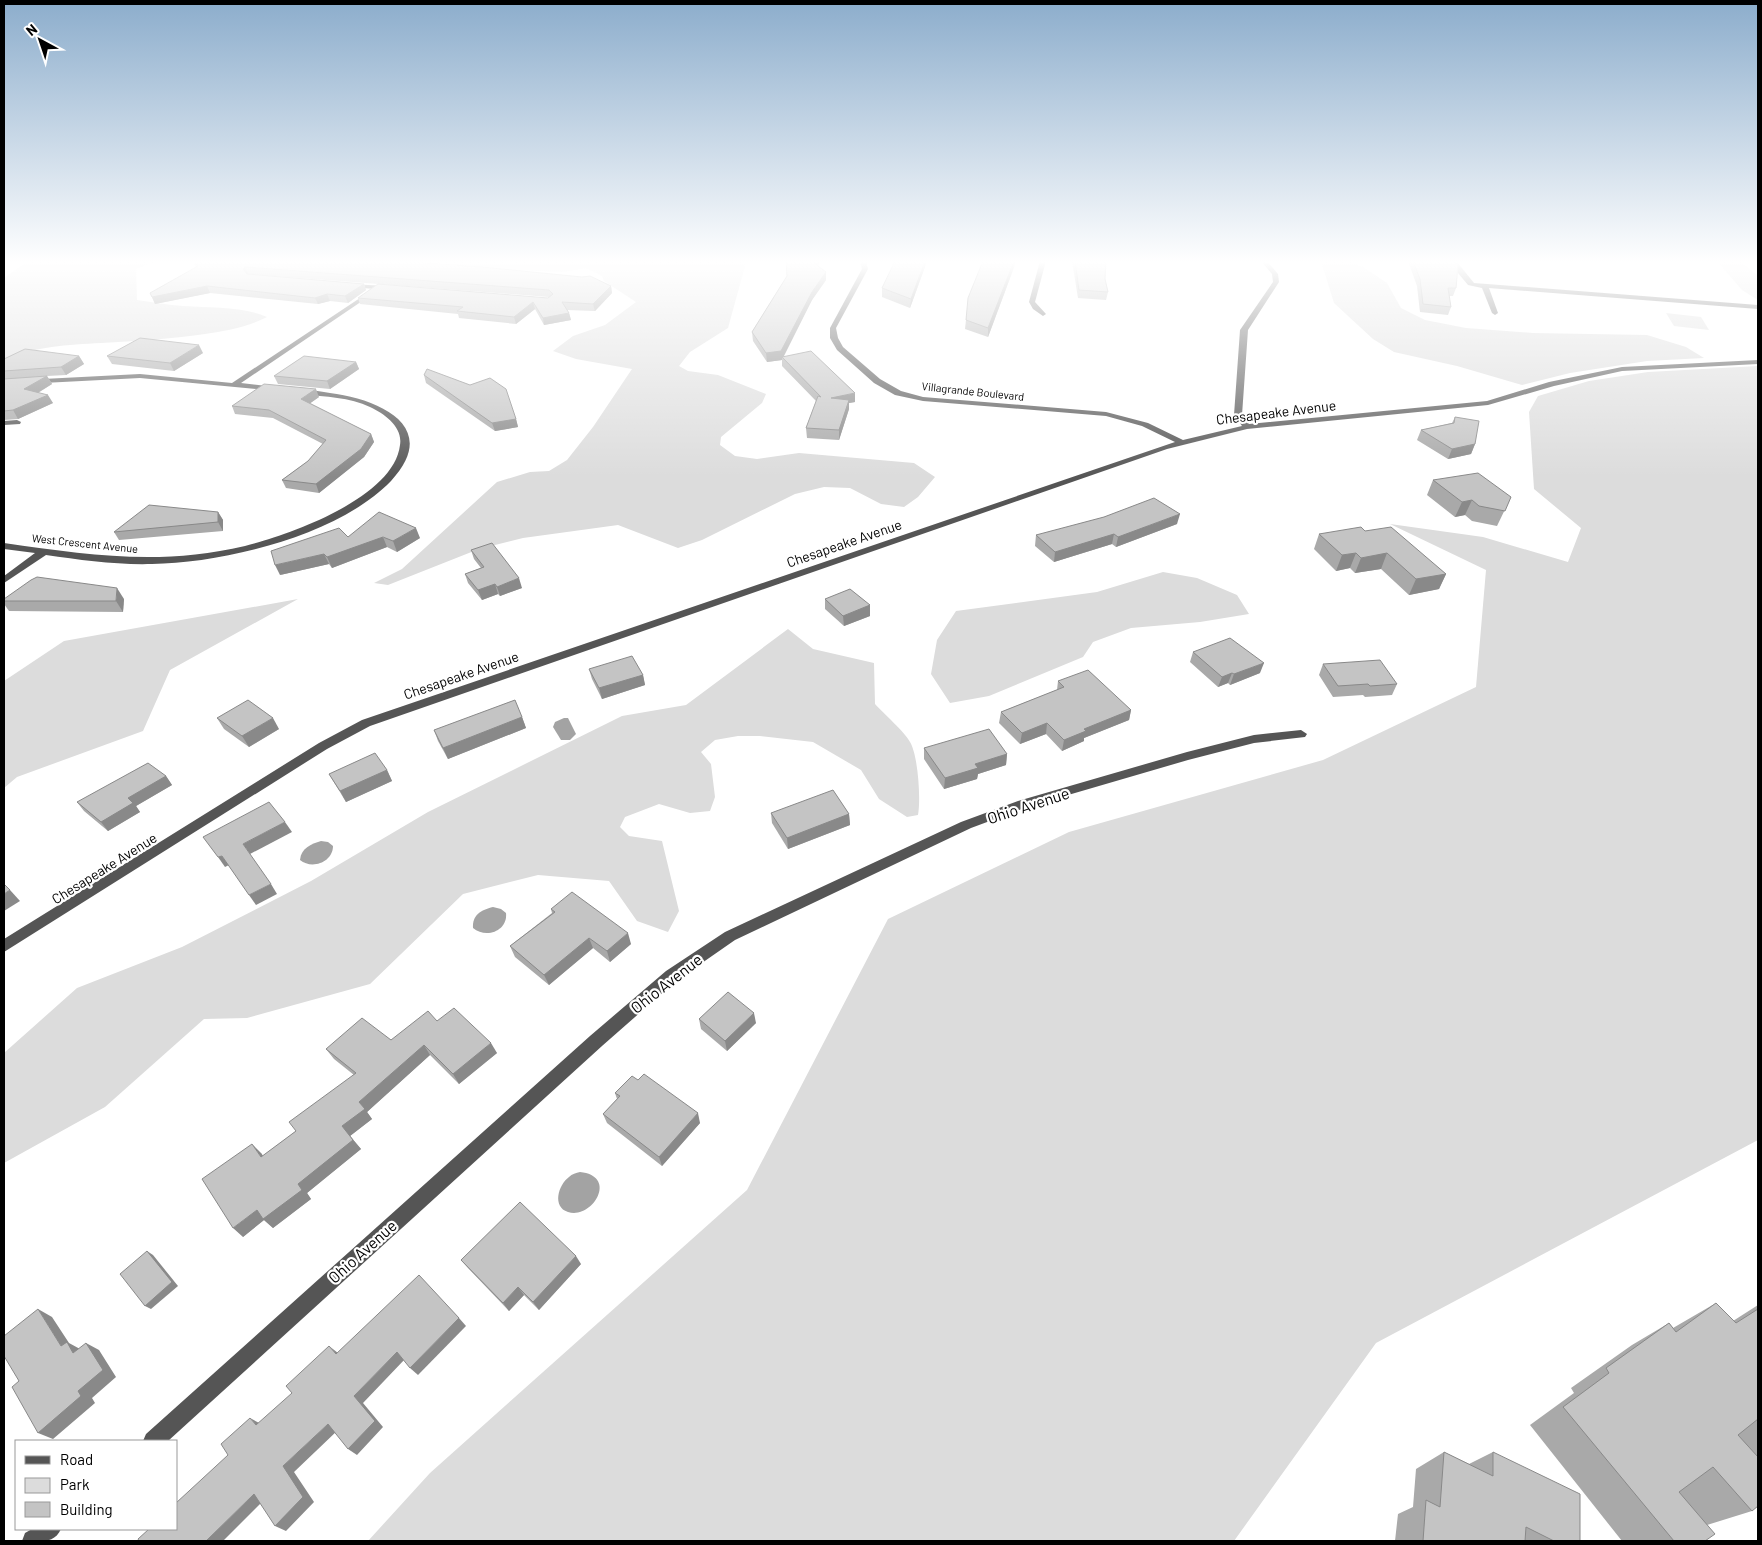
<svg xmlns="http://www.w3.org/2000/svg" width="1762" height="1545" font-family="Barlow,sans-serif">
	<style>
		.green { fill: #dcdcdc }
		.water { fill: #a3a3a3 }
		.lines { fill: none; stroke-linecap: round; stroke-linejoin: round }
		.minor { fill: #555; fill-rule: evenodd }
		.wall { fill: #a9a9a9 }
		.shaded-wall { fill: #898989 }
		.building { fill: #c4c4c4; stroke: #898989 }
		.labels { text-anchor: middle; dominant-baseline: central; stroke-width: 4.5; stroke-linejoin: round; paint-order: stroke }
		.far-street-label { font-size: 11px; fill: #000; stroke: #fff }
		.street-label { font-size: 14px; fill: #000; stroke: #fff }
		.near-street-label { font-size: 16px; fill: #000; stroke: #fff }
	</style>
	<rect width="100%" height="100%" fill="#fff"/>
	<!-- green -->
	<g class="green">
		<path d="M25 261H156L136 269 137 300C153 302 168 305 183 306 212 308 241 306 267 317 248 327 226 331 205 334 170 339 136 341 101 343 67 345 36 346 4 360V278L25 263Z"/>
		<path d="M374 261H744L745 266 728 328 690 352 679 366 688 371 718 375 766 394 762 403 721 437 720 445 735 456 757 459 799 453 914 463 935 477 918 497 904 507 881 504 850 488 824 487 795 494 702 540 678 548 618 525 523 538 479 549 388 585 374 583 402 569 497 482 530 472 549 471 567 460 593 427 632 369 576 359 553 351 573 336 605 325 636 302 604 281 602 276 586 268 563 272 447 267Z"/>
		<path d="M1321 261H1349L1363 267 1387 283 1401 308 1425 320 1466 328 1533 333 1647 335 1686 347 1704 358 1647 361 1570 373 1522 385 1457 366 1394 352 1373 339 1334 303Z"/>
		<path d="M1717 261H1740L1758 276V300L1742 290Z"/>
		<path d="M1666 313 1701 317 1709 330 1674 326Z"/>
		<path d="M1758 366V1140L1376 1343 1234 1541H368L430 1473 747 1190 888 919 1069 832 1323 760 1476 687 1486 570 1390 524 1483 537 1568 562 1581 528 1534 489 1529 412 1538 396 1589 381 1648 372Z"/>
		<path d="M1163 572 1197 578 1237 595 1249 614 1200 622 1131 628 1093 642 1083 657 989 696 950 703 931 674 937 640 956 611 1097 592Z"/>
		<path d="M298 599 170 670 143 731 17 777 4 788V681L64 641Z"/>
		<path d="M788 629 813 649 874 663 875 704C884 714 904 731 910 742 918 755 921 799 918 815L907 817 879 799 861 770 813 742 760 736H738L715 740 701 752 711 764 715 797 710 811 690 813 659 804 625 817 620 827 629 836 662 841 679 911 668 932 637 921 609 881 538 875 463 894 370 984 247 1018 204 1019 105 1107 4 1163V1053L77 988 182 947 311 881 428 812 622 716 686 705Z"/>
	</g>
	<!-- water -->
	<g class="water">
		<path d="M564 718H568L576 734 570 740H561L553 727 555 722Z"/>
		<path d="M321 841 328 842 333 846C333 862 312 870 300 860 301 848 311 844 321 841Z"/>
		<path d="M493 907 501 909 506 913C508 931 486 939 473 928 472 915 481 910 493 907Z"/>
		<path d="M580 1172C619 1176 592 1220 568 1212 552 1207 558 1185 569 1177 572 1174 576 1173 580 1172Z"/>
	</g>
	<g class="lines">
		<!-- minor -->
		<g class="minor">
			<path d="M860 261H866L868 269 836 328 838 338 843 347 880 379 901 391 923 397 1106 412 1148 423 1183 440 1242 426 1234 415 1240 330 1273 282 1272 274 1261 261H1267L1278 274 1279 282 1248 330 1242 415 1249 424 1487 401 1549 382 1622 367 1758 360V364L1622 371 1554 386 1488 405 1247 429 1167 449 370 726 327 749 4 952V939L319 743 362 720 1175 442 1142 426 1106 416 923 401 895 395 874 383 837 350 830 338V328L862 269Z"/>
			<path d="M1040 261H1046L1035 302 1046 314 1043 316 1033 309 1029 302Z"/>
			<path d="M1448 261 1457 262 1474 283 1758 305V309L1489 288 1498 313 1495 315 1492 313 1482 288 1468 285Z"/>
			<path d="M347 284 389 286 392 288 389 290 349 287 347 286Z"/>
			<path d="M372 290 375 292 374 293 241 383 275 387H278V391L140 378 4 385V381L140 374 232 383Z"/>
			<path d="M300 390C310 389 321 392 330 393 378 399 442 426 391 481 339 535 225 563 152 564 116 565 81 560 46 555L4 583V576L35 553 4 549V543C88 555 160 566 245 546 289 535 394 498 400 445 403 427 385 414 370 407 350 397 325 397 303 394H300Z"/>
			<path d="M17 420 21 422 20 424 4 425V421Z"/>
			<path d="M1301 730 1307 734 1305 737 1254 743 1188 760 1027 807 971 828 735 940 676 981 602 1046 168 1441H143L146 1434 590 1036 666 971 725 932 961 822 1018 801 1187 752 1254 735Z"/>
			<path d="M32 1529H61C54 1545 38 1541 22 1541L25 1533Z"/>
		</g>
	</g>
	<!-- wall -->
	<g class="wall">
		<path d="M193 261H398L611 286 612 293 595 311 567 310 569 313 571 320 544 325 535 309 516 324 459 318 458 314 360 304 358 298H548L549 297 248 274 364 284 366 290 348 303 330 301 318 304 210 293 155 304 152 297 196 267Z"/>
		<path d="M786 261H819V264L818 266 826 272V280L812 300 783 356 855 402 849 403V409L839 440 807 438 806 428 816 401 782 366V359V360L767 362 753 341 752 332 787 276Z"/>
		<path d="M983 261H1016L1013 270 988 337 965 329 966 320Z"/>
		<path d="M1072 261H1106L1105 279 1108 292 1106 300 1078 298Z"/>
		<path d="M1408 261H1455L1456 288 1453 296H1449L1451 307 1448 315 1420 312 1417 286Z"/>
		<path d="M926 264 910 308 882 297V288Z"/>
		<path d="M203 353 174 371 112 364 107 356Z"/>
		<path d="M79 356 84 364 66 375 47 376 52 384 38 393 53 403 18 419 4 420V359Z"/>
		<path d="M356 362 359 369 330 389 278 384 274 376Z"/>
		<path d="M424 375 516 419 518 427 495 431 426 383Z"/>
		<path d="M319 397 310 403 371 434 374 442 364 457 319 493 286 488 282 480 308 461 323 444 273 418 235 414 232 406Z"/>
		<path d="M1455 417 1475 444 1471 454 1448 459 1417 440 1421 430 1452 423Z"/>
		<path d="M1433 480 1511 497 1497 526 1472 521 1465 515 1455 517 1427 495Z"/>
		<path d="M218 512 223 520V531L119 540 114 532Z"/>
		<path d="M1177 524 1116 547 1112 544 1054 562 1035 546 1036 535Z"/>
		<path d="M1365 531 1446 574 1439 589 1409 595 1381 569 1355 573 1350 568 1336 571 1314 549 1319 534Z"/>
		<path d="M348 537 420 538 397 552 387 547 332 568 329 564 280 575Z"/>
		<path d="M471 550 522 588 500 596 498 594 482 600 468 583 465 574 481 568 474 559Z"/>
		<path d="M124 599 123 612 9 611 4 604V601Z"/>
		<path d="M825 599 870 605V616L844 626 825 609Z"/>
		<path d="M1193 652 1260 673 1230 685 1228 683 1218 687 1190 662Z"/>
		<path d="M1323 664 1397 684 1392 695 1365 697 1363 695 1333 697 1319 675Z"/>
		<path d="M589 669 643 675 645 685 602 699 592 679Z"/>
		<path d="M1058 681 1131 710 1129 720 1084 738V741L1062 751 1046 734 1020 744 999 723 1001 712 1057 690Z"/>
		<path d="M522 717 526 728 448 759 438 741 434 730Z"/>
		<path d="M217 718 279 729 249 747 224 729Z"/>
		<path d="M924 748 1007 754 1006 765 978 774 977 779 944 789 924 759Z"/>
		<path d="M387 770 392 781 346 802 329 774Z"/>
		<path d="M166 776 172 785 136 806 140 812 108 831 84 811 77 802Z"/>
		<path d="M771 813 849 814 850 825 788 849 772 823Z"/>
		<path d="M551 909 631 944 610 962 593 948 549 985 515 957 510 946 552 913Z"/>
		<path d="M699 1019 756 1023 727 1051 701 1029Z"/>
		<path d="M437 1021 497 1053 459 1084 430 1055 367 1112 372 1119 350 1136 361 1149 307 1193 311 1199 273 1228 264 1220 243 1237 261 1153 263 1156 296 1131 354 1075 334 1059 326 1049 391 1040Z"/>
		<path d="M615 1093 700 1123 662 1166 607 1123 603 1114 617 1099Z"/>
		<path d="M461 1260 581 1264 539 1310 524 1295 509 1311 468 1268Z"/>
		<path d="M1716 1303 1733 1321 1758 1305V1506L1752 1511 1707 1525 1705 1541H1622L1530 1425 1574 1393 1571 1388 1632 1345 1669 1323 1673 1328Z"/>
		<path d="M1444 1452 1469 1464 1493 1452 1554 1541H1395L1398 1514 1413 1507 1416 1469Z"/>
	</g>
	<!-- shaded-wall -->
	<g class="shaded-wall">
		<path d="M816 261H819V264L815 271 814 263Z"/>
		<path d="M925 261H926V264L910 308 911 299Z"/>
		<path d="M1014 261H1016L1013 270 988 337V328Z"/>
		<path d="M245 267 248 274 246 276 243 269Z"/>
		<path d="M826 272V280L812 300 783 358 782 357V360L767 362 766 353 812 292Z"/>
		<path d="M364 284 366 290 348 303 345 296Z"/>
		<path d="M207 286 210 293 155 304 152 297Z"/>
		<path d="M611 286 612 293 595 311 593 304Z"/>
		<path d="M327 294 330 301 318 304 315 298Z"/>
		<path d="M533 302 535 309 516 324 514 317Z"/>
		<path d="M569 313 571 320 544 325 543 318Z"/>
		<path d="M199 345 203 353 174 371 170 363Z"/>
		<path d="M79 356 84 364 66 375 61 367Z"/>
		<path d="M356 362 359 369 330 389 327 381Z"/>
		<path d="M47 376 52 384 29 398 24 389Z"/>
		<path d="M316 389 319 397 305 407 301 399Z"/>
		<path d="M855 393V402L849 403V409L839 440V430L831 398Z"/>
		<path d="M48 395 53 403 18 419 13 410Z"/>
		<path d="M516 419 518 427 495 431 492 423Z"/>
		<path d="M371 434 374 442 364 457 319 493 316 484Z"/>
		<path d="M1475 444 1471 454 1448 459 1452 449Z"/>
		<path d="M1472 500 1465 515 1455 517 1462 502Z"/>
		<path d="M218 512 223 520V531L218 522Z"/>
		<path d="M1180 514 1177 524 1116 547 1118 537Z"/>
		<path d="M416 528 420 538 397 552 393 541Z"/>
		<path d="M1114 534 1112 544 1054 562 1055 552Z"/>
		<path d="M383 537 387 547 332 568 327 557Z"/>
		<path d="M1356 553 1350 568 1336 571 1342 555Z"/>
		<path d="M1387 553 1381 569 1355 573 1361 558Z"/>
		<path d="M324 554 329 564 280 575 275 565Z"/>
		<path d="M1446 574 1439 589 1409 595 1416 579Z"/>
		<path d="M519 578 522 588 500 596 497 587Z"/>
		<path d="M495 584 498 594 482 600 478 590Z"/>
		<path d="M117 588 124 599 123 612 116 601Z"/>
		<path d="M870 605V616L844 626 843 616Z"/>
		<path d="M1264 663 1260 673 1230 685 1234 674Z"/>
		<path d="M1232 673 1228 683 1218 687 1222 677Z"/>
		<path d="M643 675 645 685 602 699 599 688Z"/>
		<path d="M1131 710 1129 720 1084 738V741L1062 751 1064 740 1084 729Z"/>
		<path d="M522 717 526 728 448 759 443 748Z"/>
		<path d="M273 718 279 729 249 747 242 736Z"/>
		<path d="M1047 723 1046 734 1020 744 1022 733Z"/>
		<path d="M1007 754 1006 765 978 774 977 779 944 789 945 778 975 764Z"/>
		<path d="M387 770 392 781 346 802 340 791Z"/>
		<path d="M166 776 172 785 136 806 140 812 108 831 101 822 128 798Z"/>
		<path d="M849 814 850 825 788 849 787 838Z"/>
		<path d="M285 822 292 832 250 854 243 844Z"/>
		<path d="M222 856 229 865 225 867 218 857Z"/>
		<path d="M271 884 277 894 256 905 249 895Z"/>
		<path d="M10 890 20 901 4 911V894Z"/>
		<path d="M628 933 631 944 610 962 607 951Z"/>
		<path d="M589 938 593 948 549 985 544 975Z"/>
		<path d="M754 1013 756 1023 727 1051 725 1041Z"/>
		<path d="M491 1043 497 1053 459 1084 453 1074Z"/>
		<path d="M424 1045 430 1055 367 1112 372 1119 350 1136 361 1149 307 1193 311 1199 273 1228 264 1220 243 1237 233 1228 257 1210 298 1184 359 1102Z"/>
		<path d="M698 1113 700 1123 662 1166 659 1157Z"/>
		<path d="M252 1144 261 1153 270 1166 261 1157Z"/>
		<path d="M147 1251 153 1255 178 1286 151 1309 145 1306Z"/>
		<path d="M576 1256 581 1264 539 1310 533 1302Z"/>
		<path d="M518 1287 524 1295 509 1311 503 1303Z"/>
		<path d="M38 1309 52 1317 69 1343 80 1349 73 1353 61 1346Z"/>
		<path d="M459 1318 466 1326 418 1375 410 1368Z"/>
		<path d="M86 1343 99 1350 116 1377 92 1398 95 1403 53 1439 38 1433Z"/>
		<path d="M329 1346 338 1353 336 1354Z"/>
		<path d="M397 1352 405 1359 363 1403 383 1427 357 1455 348 1449 354 1396Z"/>
		<path d="M250 1418 261 1424 256 1425Z"/>
		<path d="M328 1424 338 1430 294 1472 314 1502 286 1531 275 1526 283 1466Z"/>
		<path d="M254 1494 265 1499 223 1541H206Z"/>
	</g>
	<!-- building -->
	<g class="building">
		<path d="M193 261H398L482 267 582 277 590 276 611 286 593 304 562 302 569 313 543 318 533 302 514 317 457 311 463 307 358 298 378 284 548 298 553 294 549 290 245 267 243 269 247 274 364 284 345 296 327 294 315 298 207 286 152 297 150 293 198 266Z"/>
		<path d="M786 261H816L814 263 826 272 812 292 781 351 766 353 752 332 787 276Z"/>
		<path d="M895 261H925L911 299 882 288Z"/>
		<path d="M983 261H1014L988 328 966 320 968 298Z"/>
		<path d="M1075 261H1106L1105 279 1108 292 1079 290Z"/>
		<path d="M1413 261H1455L1458 265 1456 288H1448L1451 307 1423 304 1420 279Z"/>
		<path d="M140 338 199 345 170 363 107 356Z"/>
		<path d="M25 349 79 356 61 367 4 371V359Z"/>
		<path d="M811 351 855 393 831 398 849 400 839 430 806 428 818 396 821 397 782 357Z"/>
		<path d="M304 356 356 362 327 381 274 376Z"/>
		<path d="M427 369 470 385 490 378 506 389 516 419 492 423 424 375Z"/>
		<path d="M47 376 24 389 48 395 13 410 4 411V379Z"/>
		<path d="M264 384 316 389 301 399 371 434 361 449 316 484 282 480 308 461 326 440 269 410 232 406Z"/>
		<path d="M1455 417 1479 421 1475 444 1452 449 1421 430 1454 423Z"/>
		<path d="M1478 473 1511 497 1505 511 1479 506 1472 500 1462 502 1433 480Z"/>
		<path d="M1154 498 1180 514 1118 537 1114 534 1055 552 1036 535 1104 517Z"/>
		<path d="M149 505 218 512V522L114 532Z"/>
		<path d="M379 512 416 528 393 541 383 537 327 557 324 554 275 565 271 551 339 528 348 537Z"/>
		<path d="M1361 527 1365 531 1391 527 1446 574 1416 579 1387 553 1361 558 1356 553 1342 555 1319 534Z"/>
		<path d="M492 543 519 578 497 587 495 584 478 590 465 574 484 567 471 550Z"/>
		<path d="M37 577 117 588 116 601H4V599L31 580Z"/>
		<path d="M850 589 870 605 843 616 825 599Z"/>
		<path d="M1230 638 1264 663 1234 674 1232 673 1222 677 1193 652Z"/>
		<path d="M632 656 643 675 599 688 589 669Z"/>
		<path d="M1380 660 1397 684 1370 686 1368 684 1338 686 1323 664Z"/>
		<path d="M1088 670 1131 710 1084 729 1086 731 1064 740 1047 723 1022 733 1001 712 1064 687 1058 681Z"/>
		<path d="M248 700 273 718 242 736 217 718Z"/>
		<path d="M515 700 522 717 443 748 434 730Z"/>
		<path d="M989 729 1007 754 975 764 978 768 945 778 924 748Z"/>
		<path d="M375 753 387 770 340 791 329 774Z"/>
		<path d="M148 763 166 776 128 798 133 803 101 822 77 802Z"/>
		<path d="M833 790 849 814 787 838 771 813Z"/>
		<path d="M269 802 285 822 243 844 271 884 249 895 222 856 218 857 203 837Z"/>
		<path d="M4 884 10 890 4 894Z"/>
		<path d="M572 892 628 933 607 951 589 938 544 975 510 946 555 912 551 909Z"/>
		<path d="M728 992 754 1013 725 1041 699 1019Z"/>
		<path d="M454 1008 491 1043 453 1074 424 1045 359 1102 365 1109 342 1126 353 1140 298 1184 302 1190 263 1219 257 1210 233 1228 202 1179 252 1144 261 1157 296 1131 289 1122 356 1073 326 1049 362 1018 391 1040 428 1011 437 1021Z"/>
		<path d="M644 1074 698 1113 659 1157 603 1114 620 1096 615 1093 632 1076 638 1080Z"/>
		<path d="M520 1202 576 1256 533 1302 518 1287 503 1303 461 1260Z"/>
		<path d="M147 1251 172 1282 145 1306 120 1274Z"/>
		<path d="M419 1275 459 1318 410 1368 397 1352 354 1396 375 1421 348 1449 328 1424 283 1466 303 1497 275 1526 254 1494 206 1541H139L138 1539 149 1529H176V1503L228 1455 221 1444 250 1418 256 1425 292 1393 286 1386 329 1346 336 1354Z"/>
		<path d="M1716 1303 1736 1323 1758 1309V1419L1738 1435 1758 1457V1506L1752 1511 1713 1467 1679 1492 1715 1534 1705 1541H1674L1563 1407 1609 1373 1606 1368 1669 1323 1676 1332Z"/>
		<path d="M38 1309 61 1346 67 1342 73 1353 86 1343 103 1370 78 1391 81 1396 38 1433 12 1387 19 1381 4 1356V1336Z"/>
		<path d="M1444 1452 1493 1476V1452L1580 1494V1541H1554L1526 1527 1525 1541H1423L1426 1500 1440 1507Z"/>
	</g>
	<!-- sky -->
	<linearGradient id="sky" x2="0" y2="1"><stop stop-color="#8cadcc"/><stop offset="0.55" stop-color="#fff"/><stop offset="1" stop-color="#fff" stop-opacity="0"/></linearGradient>
	<rect width="1762" height="477" fill="url(#sky)"/>
	<g class="labels">
		<!-- far-street labels -->
		<g class="far-street-label">
			<text transform="translate(973 391) rotate(6)">Villagrande Boulevard</text>
			<text transform="translate(85 543) rotate(6)">West Crescent Avenue</text>
		</g>
		<!-- street labels -->
		<g class="street-label">
			<text transform="translate(1276 412) rotate(-7)">Chesapeake Avenue</text>
			<text transform="translate(844 543) rotate(-19)">Chesapeake Avenue</text>
			<text transform="translate(461 675) rotate(-19)">Chesapeake Avenue</text>
			<text transform="translate(104 868) rotate(-32)">Chesapeake Avenue</text>
		</g>
		<!-- near-street labels -->
		<g class="near-street-label">
			<text transform="translate(1028 805) rotate(-18)">Ohio Avenue</text>
			<text transform="translate(666 983) rotate(-38)">Ohio Avenue</text>
			<text transform="translate(362 1251) rotate(-42)">Ohio Avenue</text>
		</g>
	</g>
	<!-- border -->
	<rect width="1762" height="1545" fill="none" stroke="#000000" stroke-width="10"/>
	<!-- legend -->
	<rect x="15" y="1440" width="162" height="90" fill="#ffffff" stroke="#999999"/>
	<rect x="25" y="1456" width="25" height="8" fill="#555555" stroke="#999999"/>
	<text x="60" y="1465" font-size="15" fill="#000000">Road</text>
	<rect x="25" y="1478" width="25" height="15" fill="#dcdcdc" stroke="#999999"/>
	<text x="60" y="1490" font-size="15" fill="#000000">Park</text>
	<rect x="25" y="1502" width="25" height="15" fill="#c4c4c4" stroke="#999999"/>
	<text x="60" y="1515" font-size="15" fill="#000000">Building</text>
	<!-- north arrow -->
	<g transform="translate(40 40) rotate(320)" stroke="#ffffff" stroke-width="4" paint-order="stroke">
	<path d="M0-4L9 19L0 12L-9 19Z" fill="#000000"/>
	<text y="-8" font-size="14" font-weight="bold" text-anchor="middle" fill="#000000">N</text>
	</g>
</svg>
